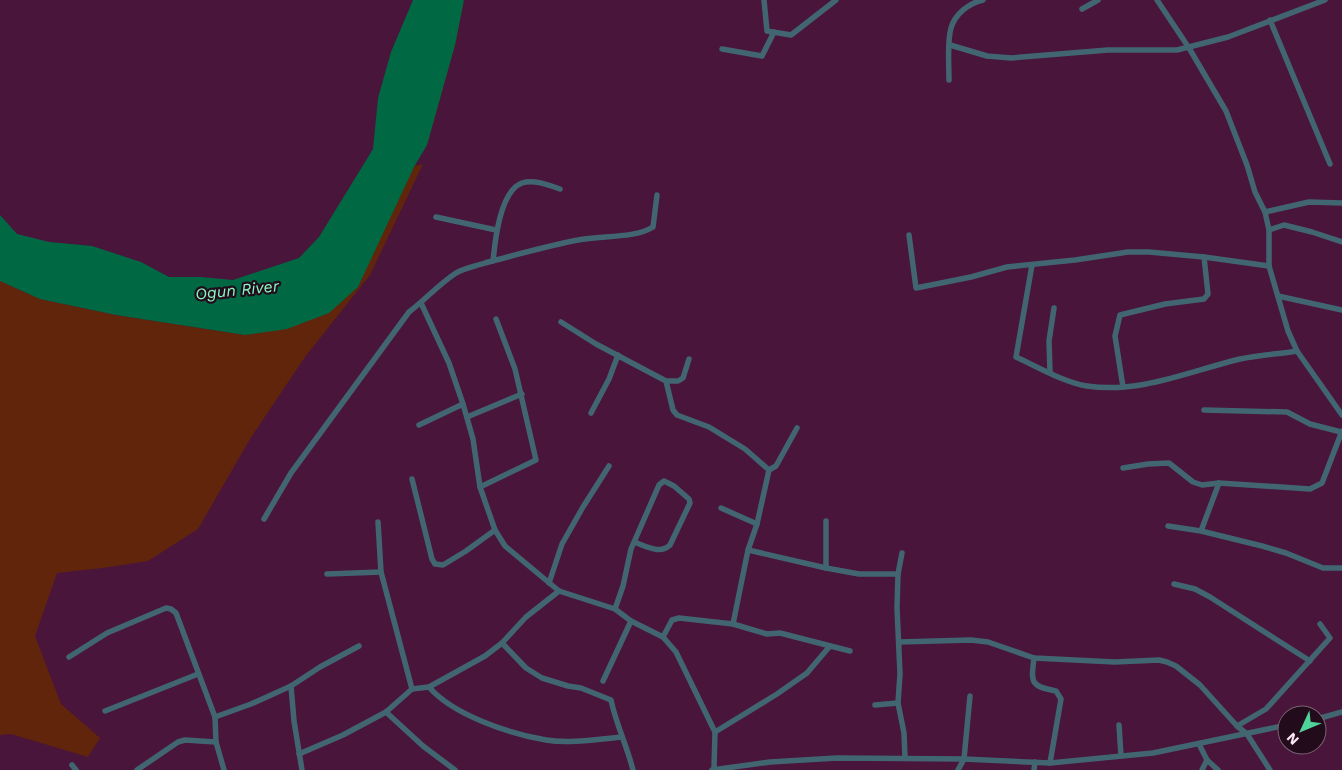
<svg xmlns="http://www.w3.org/2000/svg" width="1342" height="770" font-family="'Work Sans',sans-serif">
	<style>
		.green { fill: #61250c }
		.water { fill: #016844 }
		.lines { fill: none; stroke-linecap: round; stroke-linejoin: round }
		.minor { stroke: #416672; stroke-width: 5.5 }
		.labels { text-anchor: middle; dominant-baseline: central; stroke-width: 4.5; stroke-linejoin: round; paint-order: stroke }
		.water-label { font-size: 16px; font-style: italic; fill: #88fac2; stroke: #220b1b }
	</style>
	<rect width="100%" height="100%" fill="#49153a"/>
	<!-- green -->
	<path class="green" d="M464 0 455 45 427 145 414 166 423 164 370 275 305 357 250 439 198 529 148 561 103 568 57 573 35 636 61 704 100 738 88 757 11 734 0 735V281L40 299 116 315 245 335 358 287 372 255Z"/>
	<!-- water -->
	<path class="water" d="M413 0H464L455 45 427 145 414 167 358 287 329 313 287 329 245 335 116 315 40 299 0 281V215L17 234 49 242 92 246 141 262 169 277H201L233 280 299 258 319 237 373 149 378 98 391 52Z"/>
	<g class="lines">
		<!-- minor -->
		<g class="minor">
			<path d="M764 0 767 31 791 35 836 0"/>
			<path d="M1157 0 1189 48 1226 111 1247 165 1255 192 1265 212 1269 230V266L1288 331 1297 351 1342 415"/>
			<path d="M1082 9 1098 0"/>
			<path d="M1270 20 1330 164"/>
			<path d="M950 45 987 56 1011 58 1108 50H1177L1228 37 1325 0"/>
			<path d="M722 49 762 56 774 32"/>
			<path d="M949 80C949 66 947 41 951 28 955 14 969 3 983 0"/>
			<path d="M1265 212 1309 202 1342 203"/>
			<path d="M436 217 496 230"/>
			<path d="M1269 230 1284 225 1312 232 1342 242"/>
			<path d="M909 235 916 288 971 277 1007 267 1075 260 1128 252H1149L1204 257 1269 266"/>
			<path d="M493 261C495 241 500 191 522 183 533 179 549 185 560 189"/>
			<path d="M1032 265 1016 357C1038 367 1063 382 1087 386 1140 394 1190 371 1240 359 1259 355 1279 354 1297 351"/>
			<path d="M1278 296 1342 310"/>
			<path d="M421 303 449 363 463 404 473 439 480 487 495 530 505 546 559 591 615 609 631 621 663 637 676 652 715 732 714 769"/>
			<path d="M561 322 596 344 666 381H678L683 378 689 359"/>
			<path d="M1050 372 1049 341 1054 308"/>
			<path d="M666 381 673 410 677 415 709 427 745 449 769 470"/>
			<path d="M1123 387 1115 336 1120 315 1165 304 1204 299 1208 294 1204 257"/>
			<path d="M1204 410 1287 412 1310 424 1341 432"/>
			<path d="M591 413 609 379 618 355"/>
			<path d="M467 417 522 394"/>
			<path d="M419 425 463 404"/>
			<path d="M1123 468 1148 464 1169 463 1193 482 1202 485 1219 483 1310 489 1322 483 1342 431"/>
			<path d="M769 470 776 466 797 428"/>
			<path d="M412 479 432 559 435 564 443 565 466 551 495 530"/>
			<path d="M480 487 536 460 515 369 496 319"/>
			<path d="M721 508 757 524"/>
			<path d="M264 519 291 473 409 312C425 300 439 284 456 273 464 268 476 266 485 263 515 255 547 246 578 240 600 235 634 239 653 227L657 195"/>
			<path d="M378 522 381 572 412 689"/>
			<path d="M1168 526 1201 531 1262 546 1286 553 1323 568H1342"/>
			<path d="M1201 531 1219 483"/>
			<path d="M748 550 826 568 859 574H898"/>
			<path d="M902 553 898 574 897 608 900 674 898 703 904 733 905 758"/>
			<path d="M826 568V521"/>
			<path d="M327 574 381 572"/>
			<path d="M549 583 562 544 583 507 609 466"/>
			<path d="M1174 584 1195 589 1210 597 1310 661"/>
			<path d="M615 609 623 586 631 549 659 485 664 481 674 486 689 499 690 503 670 545C660 555 646 546 634 542"/>
			<path d="M733 624 748 550 757 524 769 470"/>
			<path d="M663 637 672 620 679 618 733 624 767 634 780 633 850 651"/>
			<path d="M899 642 971 640 988 642 1034 658 1115 662 1159 660 1167 662 1176 666 1200 685 1237 726 1247 734 1270 770"/>
			<path d="M502 643 526 668 542 678 568 686 581 688 611 700C616 724 627 746 633 770"/>
			<path d="M69 657 107 633 166 608 171 609 176 613 215 717 216 742 224 770"/>
			<path d="M1034 658C1031 683 1030 686 1056 691L1061 699 1050 763"/>
			<path d="M603 681 631 621"/>
			<path d="M291 686 294 721 302 770"/>
			<path d="M429 687C453 715 510 734 546 740 570 744 598 739 622 737"/>
			<path d="M875 705 898 703"/>
			<path d="M105 711 198 674"/>
			<path d="M386 712 423 746 455 770"/>
			<path d="M215 717 251 704 291 686 320 667 359 646"/>
			<path d="M1317 719 1342 712"/>
			<path d="M1119 725 1121 756"/>
			<path d="M1237 726 1266 709 1330 638 1320 624"/>
			<path d="M715 732 777 694 807 673 830 646"/>
			<path d="M1199 744 1207 760 1218 770"/>
			<path d="M299 754 343 735 386 712 412 689 429 687 485 656 502 643 526 617 559 591"/>
			<path d="M72 765 76 770"/>
			<path d="M137 770 178 742 185 740 216 742"/>
			<path d="M712 770 770 762 837 758 964 759 1050 763 1153 753 1287 725"/>
			<path d="M958 770 964 759 970 696"/>
			<path d="M1034 770 1035 762"/>
			<path d="M1202 770 1207 760"/>
		</g>
	</g>
	<g class="labels">
		<!-- water labels -->
		<g class="water-label">
			<text transform="translate(237 290) rotate(-6)">Ogun River</text>
		</g>
	</g>
	<!-- north arrow -->
	<g transform="translate(1302 730) rotate(226)"><circle r="24" fill="#220b1b" stroke="#796372"/>
	<path d="M0-4L9 19L0 12L-9 19Z" fill="#4fd399"/>
	<text y="-8" font-size="14" font-weight="bold" text-anchor="middle" fill="#fce7f4">N</text>
	</g>
</svg>
